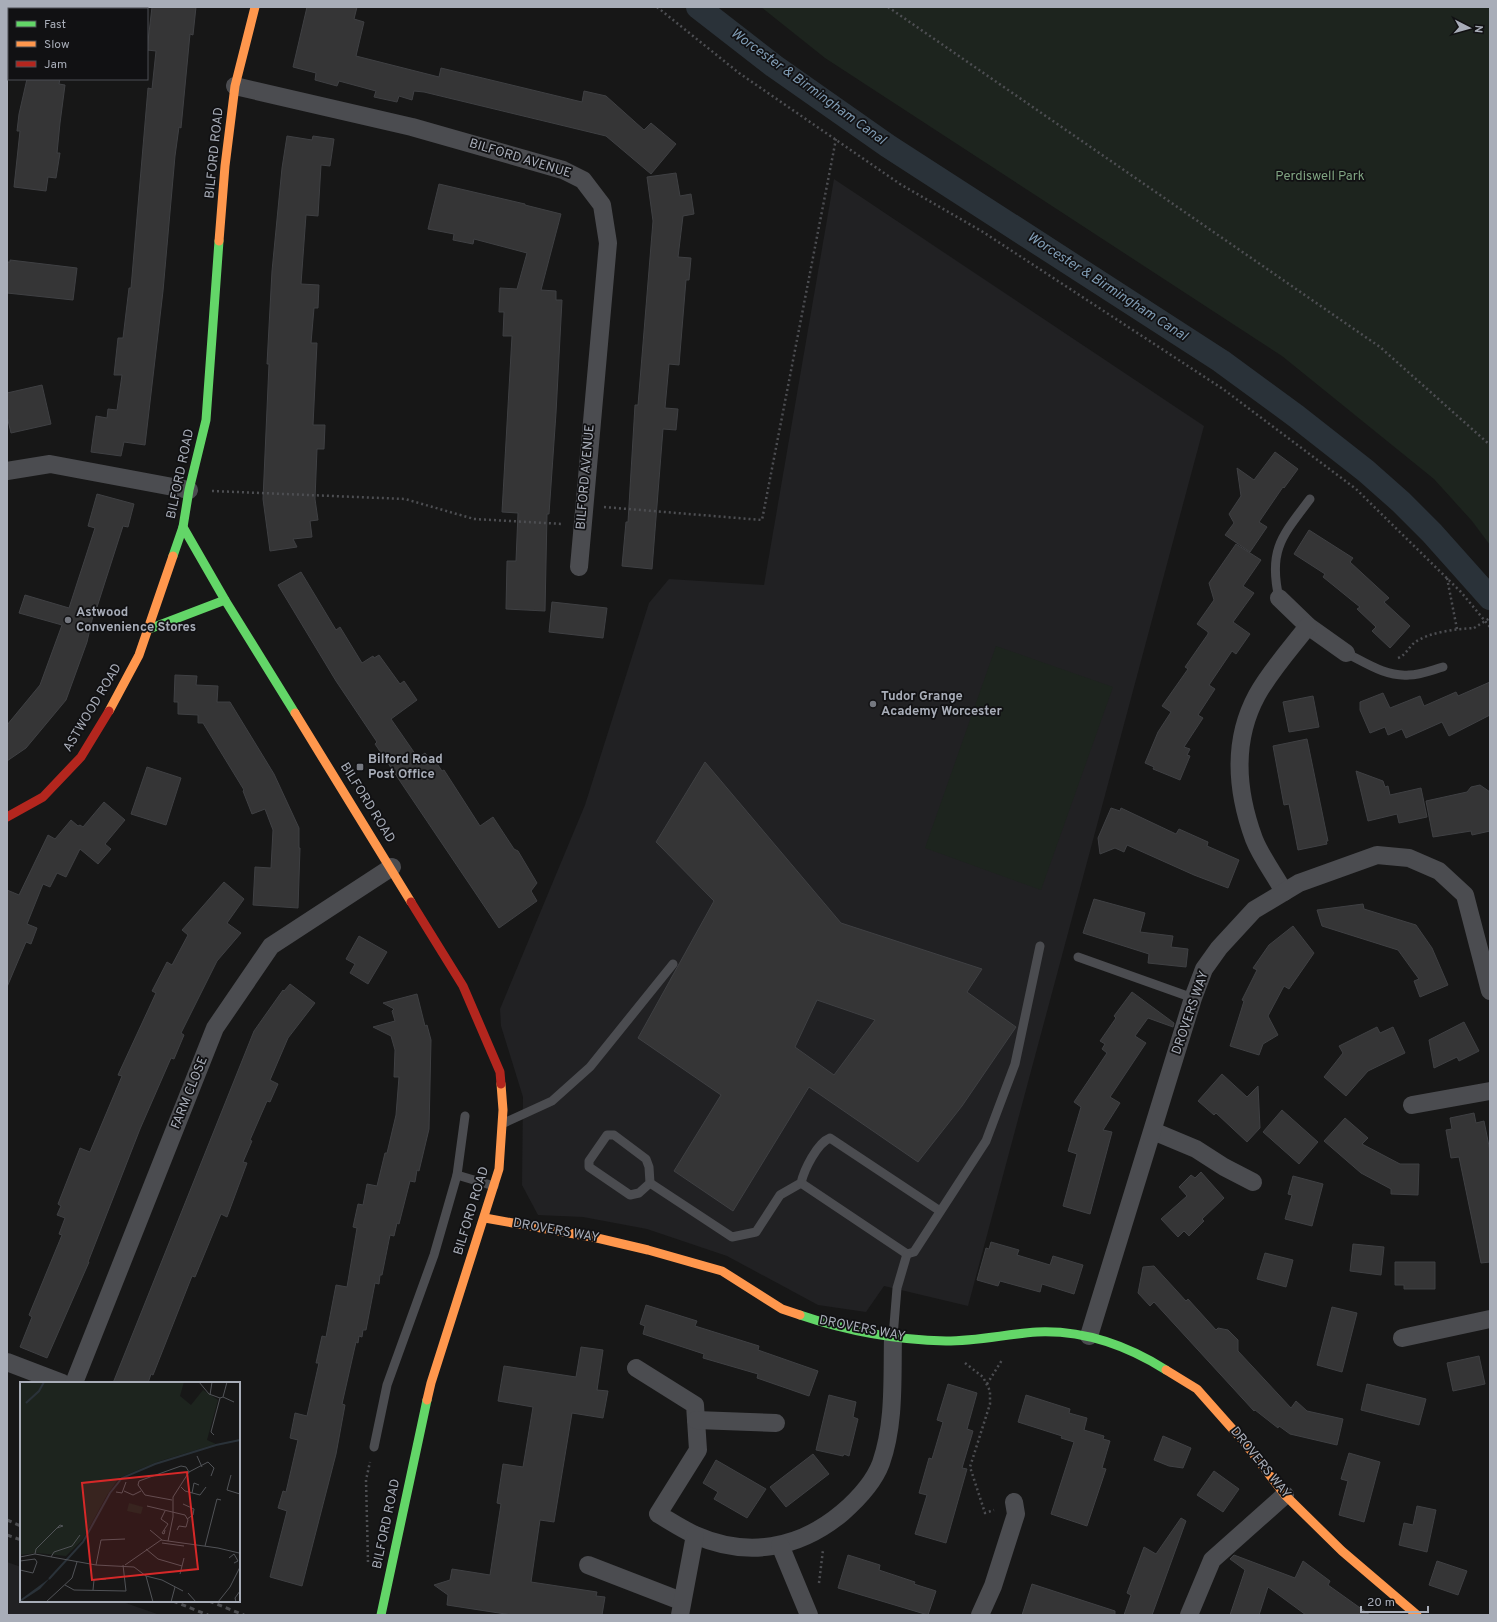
<svg xmlns="http://www.w3.org/2000/svg" width="1497" height="1622" font-family="Overpass,sans-serif">
	<style>
		.built { fill: #212123 }
		.green { fill: #1d241e }
		.lines { fill: none; stroke-linecap: round; stroke-linejoin: round }
		.canal { stroke: #2a3239; stroke-width: 24 }
		.building { fill: #353536; stroke: #3f4043; fill-rule: evenodd }
		.path { stroke: #4d4e52; stroke-width: 2.5; stroke-dasharray: 2 3; stroke-linecap: butt }
		.lane { stroke: #4b4c50; stroke-width: 9 }
		.street { stroke: #4b4c50; stroke-width: 18 }
		.fast { stroke: #63d668; stroke-width: 9 }
		.slow { stroke: #ff974d; stroke-width: 9 }
		.jam { stroke: #b3261e; stroke-width: 9 }
		.rail { stroke: #4b4c4f; stroke-width: 3; stroke-dasharray: 5 4; stroke-linecap: butt }
		.path-bridge { stroke: #4d4e52; stroke-width: 2.5; stroke-dasharray: 2 3; stroke-linecap: butt }
		.poi-dot { fill: #757880; stroke: #111113; stroke-width: 1.5 }
		.labels { text-anchor: middle; dominant-baseline: central; stroke-width: 3.5; stroke-linejoin: round; paint-order: stroke }
		.street-label { font-size: 13px; fill: #a8adb8; stroke: #111113 }
		.park-label { font-size: 13px; fill: #7fa381; stroke: #111113 }
		.poi-label { font-size: 13px; font-weight: bold; fill: #a8adb8; stroke: #111113; text-anchor: start }
		.water-label { font-size: 14px; font-style: italic; fill: #7f9bb3; stroke: #111113 }
		.inset-river { fill: none; stroke: #2a3239; stroke-width: 2 }
		.inset-road { fill: none; stroke: #515357; stroke-width: 1 }
		.view { fill: #d62828; fill-opacity: 0.15; stroke: #d62828; stroke-width: 2 }
		.inset-edge { fill: none; stroke: #a8adb8; stroke-width: 2 }
	</style>
	<rect width="100%" height="100%" fill="#171717"/>
	<!-- built -->
	<g class="built">
		<path d="M834 179 1204 426 968 1306 884 1286 866 1312 818 1305 727 1256 647 1229 583 1217 538 1215 522 1185 523 1097 501 1026 500 1009 585 805 649 603 669 579 764 585Z"/>
		<path d="M7 1562 21 1567V1601H120L160 1615H7Z"/>
	</g>
	<!-- green -->
	<g class="green">
		<path d="M761 7H1490V545L1472 521 1434 479 1282 356 825 58Z"/>
		<path d="M996 646 1113 687 1041 890 925 848Z"/>
	</g>
	<g class="lines">
		<!-- canal -->
		<path class="canal" d="M698 7 774 66 888 146 1221 361 1296 416 1366 471 1401 502 1432 533 1490 598"/>
	</g>
	<!-- building -->
	<g class="building">
		<path d="M152 7H196L193 35 190 34 181 128 179 127 175 156 163 291 145 445 124 442 121 456 91 452 96 416 107 418 108 409 117 410 122 375H114L118 338H123L129 288H131L148 88 152 89 156 51 147 50Z"/>
		<path d="M307 7H357L354 19 364 22 356 56 439 77 441 68 582 102 584 91 606 96 644 130 651 123 676 144 651 174 606 136 424 92 414 91 412 100 399 96 397 102 374 97 376 91 339 81 337 86 315 80 316 73 293 67Z"/>
		<path d="M27 79H60L59 84 65 85 60 123 57 153H60L56 178 48 177 46 191 14 187 20 131H17L19 114Z"/>
		<path d="M287 136 312 140 313 136 334 139 330 166 321 165 318 216 306 215 301 284 319 285 318 308H314L311 343H317L313 425H325L324 449H317L315 499 318 520 310 521 312 537 293 539 297 547 270 551 263 499 269 364H267L272 271 282 168Z"/>
		<path d="M676 173 680 196 691 194 694 214 683 216 678 257 691 258 689 280H686L679 365 669 364 665 408 678 409 676 430 663 429 652 569 622 566 626 522H628L635 405H638L653 221 647 177Z"/>
		<path d="M439 184 525 204V205L561 214 541 290 556 291V300H562L556 413 549 514H547L545 611 506 609 507 561H516L518 513 502 512 512 336H503L504 312H499L500 288 517 289 527 253 474 239 473 244 453 240 454 234 428 229Z"/>
		<path d="M10 260 77 268 73 300 7 293V262H10Z"/>
		<path d="M42 385 51 424 11 433 7 416V393Z"/>
		<path d="M1275 452 1298 469 1284 488 1283 487 1259 522 1267 527 1250 552 1225 535 1234 523 1229 514 1241 496 1237 468 1254 480Z"/>
		<path d="M97 494 134 504 128 527 123 526 97 607H95L87 642 66 700 26 748 7 761V725L40 685 62 625 19 613 25 595 69 608 95 528 88 526Z"/>
		<path d="M1309 530 1353 558 1350 562 1389 598 1384 602 1410 626 1390 648 1372 631 1376 627 1357 609 1360 607 1323 577 1325 574 1294 554Z"/>
		<path d="M1236 544 1261 560 1243 586 1254 593 1233 622 1250 634 1236 654 1232 651 1209 685 1215 689 1198 715 1203 718 1184 747 1190 749 1187 755 1190 756 1180 780 1153 769 1154 767 1145 763 1158 732 1171 712 1162 706 1188 669 1185 667 1208 634V632L1197 624 1214 600 1209 583Z"/>
		<path d="M301 572 336 630 340 627 362 663 373 656 374 658 379 655 400 684 404 681 417 700 391 719 418 758 425 753 431 761 434 759 442 771 444 770 480 826 493 817 514 849 518 851 537 883 531 891 537 901 499 928 375 744 377 742 336 681 278 585Z"/>
		<path d="M552 602 607 608 603 638 549 632Z"/>
		<path d="M175 675 197 676 196 685 218 686 217 702H230L274 774 299 828V848H300L298 908 253 905 255 867 271 868 273 830 265 809 252 814 243 791 244 790 203 723H198V715L178 714V702H174Z"/>
		<path d="M1490 682V715L1449 736 1442 722 1406 738 1402 729 1388 735 1385 727 1370 733 1360 710V702L1383 693 1390 708 1420 696 1424 706 1456 692 1458 696Z"/>
		<path d="M1313 696 1319 727 1289 732 1283 702Z"/>
		<path d="M1307 739 1328 841H1326L1327 844 1298 850 1289 804 1284 805 1273 746Z"/>
		<path d="M705 762 841 923 982 969 967 992 1016 1027 962 1106 918 1162 809 1087 733 1211 674 1171 721 1095 638 1038 714 901 656 842ZM817 1000 875 1020 834 1075 795 1047Z"/>
		<path d="M147 767 181 778 166 825 131 814Z"/>
		<path d="M1356 771 1383 781 1385 787 1388 786 1390 795 1421 788 1427 817 1399 823 1397 814 1368 821Z"/>
		<path d="M1480 785 1490 792V831L1472 835 1471 831 1433 837 1426 801 1467 792 1471 787Z"/>
		<path d="M104 802 125 820 105 844 111 849 98 864 80 849 66 877 57 873 50 887 43 884 27 924 37 928 31 944 26 942 7 987V890L19 895 48 835 55 839 71 820 78 826 80 825 83 827Z"/>
		<path d="M1111 808 1120 811 1121 808 1176 834 1179 829 1208 842 1207 846 1239 860 1228 888 1194 875 1127 845 1124 852 1115 848 1100 854 1098 838Z"/>
		<path d="M224 882 244 899 227 923 241 933 217 961 181 1033 184 1035 174 1059 171 1058 140 1129 88 1262H89L47 1358 20 1347 32 1317 29 1315 62 1235 59 1234 65 1218 57 1215 61 1206 58 1204 80 1148 90 1152 122 1076 118 1075 156 993 152 991 167 962 172 965 188 935 182 930Z"/>
		<path d="M1094 899 1145 913 1140 932 1173 936 1171 947 1188 949 1186 967 1148 963 1149 954 1083 933Z"/>
		<path d="M1363 904 1364 909 1416 925 1432 948 1448 985 1420 997 1414 981 1419 979 1398 950 1322 926 1317 910Z"/>
		<path d="M1293 926 1314 953 1289 989 1284 986 1268 1016 1278 1035 1263 1044 1259 1055 1230 1046 1244 1001 1242 1000 1257 970 1253 968 1269 945Z"/>
		<path d="M359 936 387 952 368 984 350 973 355 964 346 959Z"/>
		<path d="M290 984 315 1003 288 1038 270 1080 278 1084 270 1102 267 1101 250 1140 252 1141 243 1162 247 1163 227 1217 221 1214 195 1277 192 1276 153 1375 151 1374 148 1383H113L254 1031 283 990 284 991Z"/>
		<path d="M1132 992 1174 1023 1173 1027 1148 1018 1135 1036 1146 1043 1110 1097 1120 1103 1103 1130 1112 1132 1090 1214 1063 1206 1077 1154 1068 1151 1081 1107 1074 1102 1107 1053 1102 1049 1105 1044 1100 1041 1116 1018 1114 1016Z"/>
		<path d="M417 994 425 1026 427 1025 431 1040 429 1129 419 1171 417 1170 415 1182 410 1181 399 1224 397 1223 394 1236 390 1235 382 1275H380L379 1284 375 1283 366 1330H363L362 1337 359 1336 358 1343 356 1342 342 1404 345 1405 336 1454 302 1586 270 1577 287 1511 278 1508 283 1491 286 1492 298 1440 290 1438 295 1413 307 1416 319 1363H316L322 1336 326 1337 336 1285 347 1287 357 1228 353 1227 358 1204 363 1205 367 1184 377 1186 385 1153H387L396 1115 399 1077H394L395 1050 391 1036 373 1027 395 1021 392 1011 394 1009 383 1003Z"/>
		<path d="M1464 1022 1479 1051 1459 1061 1457 1057 1434 1068 1429 1040Z"/>
		<path d="M1377 1027 1380 1033 1393 1027 1405 1053 1368 1071 1346 1096 1324 1077 1343 1053 1339 1046Z"/>
		<path d="M1222 1074 1247 1097 1258 1086 1260 1128 1247 1142 1216 1113 1214 1115 1198 1101Z"/>
		<path d="M1282 1110 1318 1142 1299 1164 1263 1132Z"/>
		<path d="M1474 1113 1476 1123 1484 1121 1490 1151V1262L1481 1263 1459 1157 1451 1158 1446 1130 1452 1129 1450 1118Z"/>
		<path d="M1345 1118 1368 1138 1362 1144 1400 1164H1419L1418 1195 1391 1194V1189L1361 1173 1324 1141Z"/>
		<path d="M1201 1172 1224 1198 1202 1219 1204 1221 1189 1236 1184 1231 1178 1237 1161 1219 1187 1196 1179 1187 1191 1175 1195 1178Z"/>
		<path d="M1293 1176 1323 1184 1312 1226 1285 1219 1292 1195 1288 1194Z"/>
		<path d="M991 1242 1019 1250 1017 1255 1050 1265 1053 1256 1083 1265 1074 1294 1042 1284 1040 1292 1000 1281 998 1286 977 1280 986 1248 989 1249Z"/>
		<path d="M1353 1244 1384 1247 1381 1275 1350 1271Z"/>
		<path d="M1265 1253 1293 1260 1286 1287 1257 1279Z"/>
		<path d="M1395 1262H1435V1289H1404V1285H1395Z"/>
		<path d="M1154 1266 1186 1301 1188 1299 1216 1330 1218 1328 1228 1330 1238 1340V1351L1291 1408 1296 1401 1307 1411 1343 1419 1337 1445 1290 1434 1279 1426 1278 1428 1255 1410 1254 1411 1154 1302 1150 1306 1138 1293 1143 1267Z"/>
		<path d="M646 1305 697 1321 695 1326 759 1346 758 1350 818 1371 809 1396 757 1378 758 1374 703 1358 704 1354 643 1334 645 1326 640 1324Z"/>
		<path d="M1332 1307 1357 1313 1342 1372 1317 1365Z"/>
		<path d="M581 1347 603 1350 597 1390 608 1391 603 1418 572 1413 554 1522 540 1520 531 1582 597 1592 596 1596 605 1597 602 1615H512L447 1605 448 1595 434 1585 450 1580 452 1569 490 1575 501 1504 497 1503 503 1464 523 1467 533 1407 498 1401 504 1366 576 1377Z"/>
		<path d="M1479 1356 1485 1384 1453 1391 1447 1363Z"/>
		<path d="M948 1384 977 1393 967 1429 973 1431 962 1468 967 1469 946 1543 915 1534 927 1495 919 1493 929 1458 932 1459 943 1422 937 1420Z"/>
		<path d="M1367 1384 1426 1399 1419 1425 1361 1410Z"/>
		<path d="M829 1395 856 1402 853 1417 858 1419 849 1456 844 1454 843 1456 816 1450Z"/>
		<path d="M1026 1395 1070 1409 1069 1413 1087 1418 1084 1430 1104 1436 1103 1439 1110 1441 1102 1468 1106 1469 1087 1526 1051 1514 1074 1442 1061 1438 1062 1436 1018 1422Z"/>
		<path d="M1163 1436 1191 1448 1183 1468 1169 1466 1154 1460Z"/>
		<path d="M1349 1453 1380 1462 1364 1522 1339 1515 1348 1481 1341 1479Z"/>
		<path d="M813 1454 829 1474 786 1507 770 1487Z"/>
		<path d="M716 1460 766 1489 747 1518 714 1499 718 1492 703 1483Z"/>
		<path d="M1214 1471 1239 1489 1223 1512 1197 1495Z"/>
		<path d="M1417 1506 1436 1510 1427 1552 1399 1545 1404 1523 1413 1525Z"/>
		<path d="M1181 1518 1186 1521 1152 1615H1124L1131 1595 1127 1593 1144 1547 1156 1554Z"/>
		<path d="M848 1555 880 1565 879 1570 915 1582 914 1584 936 1591 928 1615 838 1588Z"/>
		<path d="M1234 1555 1295 1578 1303 1561 1330 1581 1328 1585 1370 1615H1306L1268 1587 1259 1615H1230L1245 1570 1230 1559Z"/>
		<path d="M1437 1561 1467 1571 1458 1595 1429 1585Z"/>
		<path d="M1032 1584 1115 1611V1615H1022Z"/>
	</g>
	<g class="lines">
		<!-- path -->
		<g class="path">
			<path d="M657 7 739 73 900 184 983 232 1223 389 1356 489 1461 592 1490 627"/>
			<path d="M888 7 1380 347 1490 445"/>
			<path d="M212 491 405 499 474 519 563 524"/>
			<path d="M604 507 762 520 836 139"/>
			<path d="M1447 578 1457 629"/>
			<path d="M1398 658C1406 655 1408 648 1414 643 1428 632 1457 629 1474 628"/>
			<path d="M965 1363 983 1377 990 1391V1404L970 1467 985 1513 994 1510"/>
			<path d="M987 1384 1002 1360"/>
			<path d="M368 1562 366 1480 370 1462"/>
			<path d="M819 1583 823 1550"/>
		</g>
		<!-- lane -->
		<g class="lane">
			<path d="M1279 598C1268 550 1282 536 1310 499"/>
			<path d="M1346 653C1366 663 1386 677 1409 675 1420 675 1432 670 1443 667"/>
			<path d="M1078 957 1193 998"/>
			<path d="M504 1123 552 1101 590 1067 673 964"/>
			<path d="M607 1135H614L646 1159 649 1167 650 1183 639 1193 630 1195 589 1167V1161Z"/>
			<path d="M457 1175 494 1186"/>
			<path d="M650 1183 732 1237 756 1232 780 1195 801 1183C804 1170 817 1143 830 1138L940 1211"/>
			<path d="M801 1183 907 1254"/>
			<path d="M907 1254 914 1252 986 1141 1015 1064 1040 946"/>
			<path d="M893 1337 897 1288 907 1254"/>
			<path d="M374 1447 387 1385 434 1255 457 1175 465 1116"/>
		</g>
		<!-- street -->
		<g class="street">
			<path d="M235 86 412 127 563 170 583 180 602 205 608 243 579 567"/>
			<path d="M7 471 50 464 189 490"/>
			<path d="M1279 598 1308 626 1346 653"/>
			<path d="M1284 892C1275 875 1261 857 1254 839 1236 790 1232 741 1257 695 1271 670 1291 648 1308 626"/>
			<path d="M1412 1105 1490 1091"/>
			<path d="M1153 1131 1196 1149 1224 1167 1253 1182"/>
			<path d="M1089 1336 1193 998 1204 969 1219 948 1254 910 1299 883 1377 855 1409 858 1439 871 1465 895 1490 991"/>
			<path d="M1402 1338 1490 1319"/>
			<path d="M7 1362 62 1383"/>
			<path d="M636 1368 695 1405 698 1450 658 1514C670 1521 682 1529 695 1535 747 1558 799 1549 842 1513 857 1500 874 1482 881 1463 895 1423 892 1378 893 1337"/>
			<path d="M74 1383 215 1028 271 946 392 867"/>
			<path d="M696 1420 776 1423"/>
			<path d="M780 1545 809 1615"/>
			<path d="M588 1565 681 1601"/>
			<path d="M680 1615 695 1535"/>
			<path d="M980 1615 993 1586 1016 1514 1014 1502"/>
			<path d="M1189 1615 1212 1560 1285 1495"/>
		</g>
		<!-- fast -->
		<g class="fast">
			<path d="M183 527 225 600 295 713"/>
			<path d="M173 556 183 527 189 490 206 420 219 241"/>
			<path d="M149 629 225 600"/>
			<path d="M800 1315C847 1331 897 1340 946 1341 977 1341 1007 1334 1037 1332 1083 1330 1128 1346 1166 1370"/>
			<path d="M381 1615 427 1400"/>
		</g>
		<!-- slow -->
		<g class="slow">
			<path d="M219 241 225 166 235 86 255 7"/>
			<path d="M109 711 139 655 173 556"/>
			<path d="M295 713 411 902"/>
			<path d="M485 1218 597 1238 648 1250 722 1271 782 1309 800 1315"/>
			<path d="M1166 1370 1197 1389 1244 1442 1285 1495 1342 1551 1417 1615"/>
			<path d="M427 1400 431 1383 499 1169 503 1110 501 1084"/>
		</g>
		<!-- jam -->
		<g class="jam">
			<path d="M7 817 43 797 81 757 109 711"/>
			<path d="M411 902 463 986 500 1072 501 1084"/>
		</g>
		<!-- rail -->
		<g class="rail">
			<path d="M7 1520 21 1526"/>
			<path d="M7 1535 21 1540"/>
			<path d="M173 1601 208 1615"/>
			<path d="M209 1601 244 1615"/>
		</g>
		<!-- path-bridge -->
		<path class="path-bridge" d="M1474 628 1490 618"/>
	</g>
	<!-- markers -->
	<g class="poi-dot">
		<circle cx="68" cy="620" r="4"/>
		<circle cx="873" cy="704" r="4"/>
		<rect x="356" y="763" width="8" height="8" rx="2"/>
	</g>
	<g class="labels">
		<!-- street labels -->
		<g class="street-label">
			<text transform="translate(215 153) rotate(-84)">BILFORD ROAD</text>
			<text transform="translate(520 159) rotate(17)">BILFORD AVENUE</text>
			<text transform="translate(181 474) rotate(-78)">BILFORD ROAD</text>
			<text transform="translate(586 477) rotate(-85)">BILFORD AVENUE</text>
			<text transform="translate(93 708) rotate(-59)">ASTWOOD ROAD</text>
			<text transform="translate(367 803) rotate(58)">BILFORD ROAD</text>
			<text transform="translate(1191 1013) rotate(-71)">DROVERS WAY</text>
			<text transform="translate(190 1093) rotate(-68)">FARM CLOSE</text>
			<text transform="translate(472 1211) rotate(-73)">BILFORD ROAD</text>
			<text transform="translate(556 1231) rotate(10)">DROVERS WAY</text>
			<text transform="translate(862 1329) rotate(11)">DROVERS WAY</text>
			<text transform="translate(1260 1463) rotate(51)">DROVERS WAY</text>
			<text transform="translate(387 1524) rotate(-78)">BILFORD ROAD</text>
		</g>
		<!-- park labels -->
		<g class="park-label">
			<text x="1320" y="177">Perdiswell Park</text>
		</g>
		<!-- poi labels -->
		<g class="poi-label">
			<text x="76" y="613">Astwood<tspan x="76" dy="15">Convenience Stores</tspan></text>
			<text x="881" y="697">Tudor Grange<tspan x="881" dy="15">Academy Worcester</tspan></text>
			<text x="368" y="760">Bilford Road<tspan x="368" dy="15">Post Office</tspan></text>
		</g>
		<!-- water labels -->
		<g class="water-label">
			<text transform="translate(808 87) rotate(36)">Worcester &amp; Birmingham Canal</text>
			<text transform="translate(1107 287) rotate(33)">Worcester &amp; Birmingham Canal</text>
		</g>
	</g>
	<!-- overview -->
	<g transform="translate(20 1382)">
		<rect width="220" height="220" fill="#171717"/>
		<path d="M0 0H164L160 14 171 23 183 8 198 18 187 58 196 62 137 80 99 96 87 113 63 157 46 174 17 171 0 173ZM109 121 123 125 121 132 107 129Z" fill="#1d241e"/>
		<path d="M30 196 20 207 0 220V218Z" fill="#2a3239"/>
		<path class="inset-river" d="M6 21 19 9 24 0M29 197 63 160 90 111 102 96 135 82 196 63 220 58"/>
		<path class="inset-road" d="M179 0 189 12 200 16 203 15 207 0M190 13 192 0M203 15 214 20M194 53 191 50 200 16M177 74 182 85M169 90 188 80 194 86 191 94M211 93 207 108 220 112M161 105 165 109 180 113 186 105M104 109 113 113 121 109M96 110 102 111 106 100M172 111 174 101 179 103M163 122 174 127 173 133 167 137M127 124 165 133 168 138 166 145 159 144 157 148M145 129 141 137 148 142 142 151 144 152 145 148M40 143 43 144 37 146ZM130 148 142 158M148 159 153 135V115L169 90 166 85 161 84 119 99 118 103 125 113 152 118M142 161 164 164M185 164 197 117 201 118M126 167 138 177 162 184M15 172 16 167 37 146M0 175 15 172 76 183 114 185 126 194 133 220M31 175 34 170 52 164 60 153M209 176 214 172 218 179 214 181M0 179 15 177 17 180 13 191 0 188M76 183 81 158 105 157M105 183 141 158 198 166 219 171M160 192 164 176M126 194 142 198 163 209M45 203 54 208 106 209 103 183M73 208 74 198 86 197M168 211 176 220M26 220 52 196 57 180M151 220 155 205M198 220 210 205 220 185M216 220 215 216 220 209"/>
		<path class="view" d="M167 90 178 187 72 198 62 101Z"/>
		<rect width="220" height="220" class="inset-edge"/>
	</g>
	<!-- border -->
	<rect width="1497" height="1622" fill="none" stroke="#a8adb8" stroke-width="16"/>
	<!-- legend -->
	<rect x="8" y="8" width="140" height="72" fill="#111113" stroke="#4d4f55"/>
	<rect x="16" y="21" width="20" height="6" fill="#63d668" stroke="#4d4f55"/>
	<text x="44" y="28" font-size="12" fill="#a8adb8">Fast</text>
	<rect x="16" y="41" width="20" height="6" fill="#ff974d" stroke="#4d4f55"/>
	<text x="44" y="48" font-size="12" fill="#a8adb8">Slow</text>
	<rect x="16" y="61" width="20" height="6" fill="#b3261e" stroke="#4d4f55"/>
	<text x="44" y="68" font-size="12" fill="#a8adb8">Jam</text>
	<!-- north arrow -->
	<g transform="translate(1469 28) rotate(96)" stroke="#111113" stroke-width="3" paint-order="stroke">
	<path d="M0-3L7 15L0 10L-7 15Z" fill="#a8adb8"/>
	<text y="-6" font-size="11" font-weight="bold" text-anchor="middle" fill="#a8adb8">N</text>
	</g>
	<!-- scale -->
	<path d="M1361 1606v6h67v-6" fill="none" stroke="#a8adb8" stroke-width="2"/>
	<text x="1367" y="1606" font-size="12" fill="#a8adb8" stroke="#111113" stroke-width="3" paint-order="stroke">20 m</text>
</svg>
